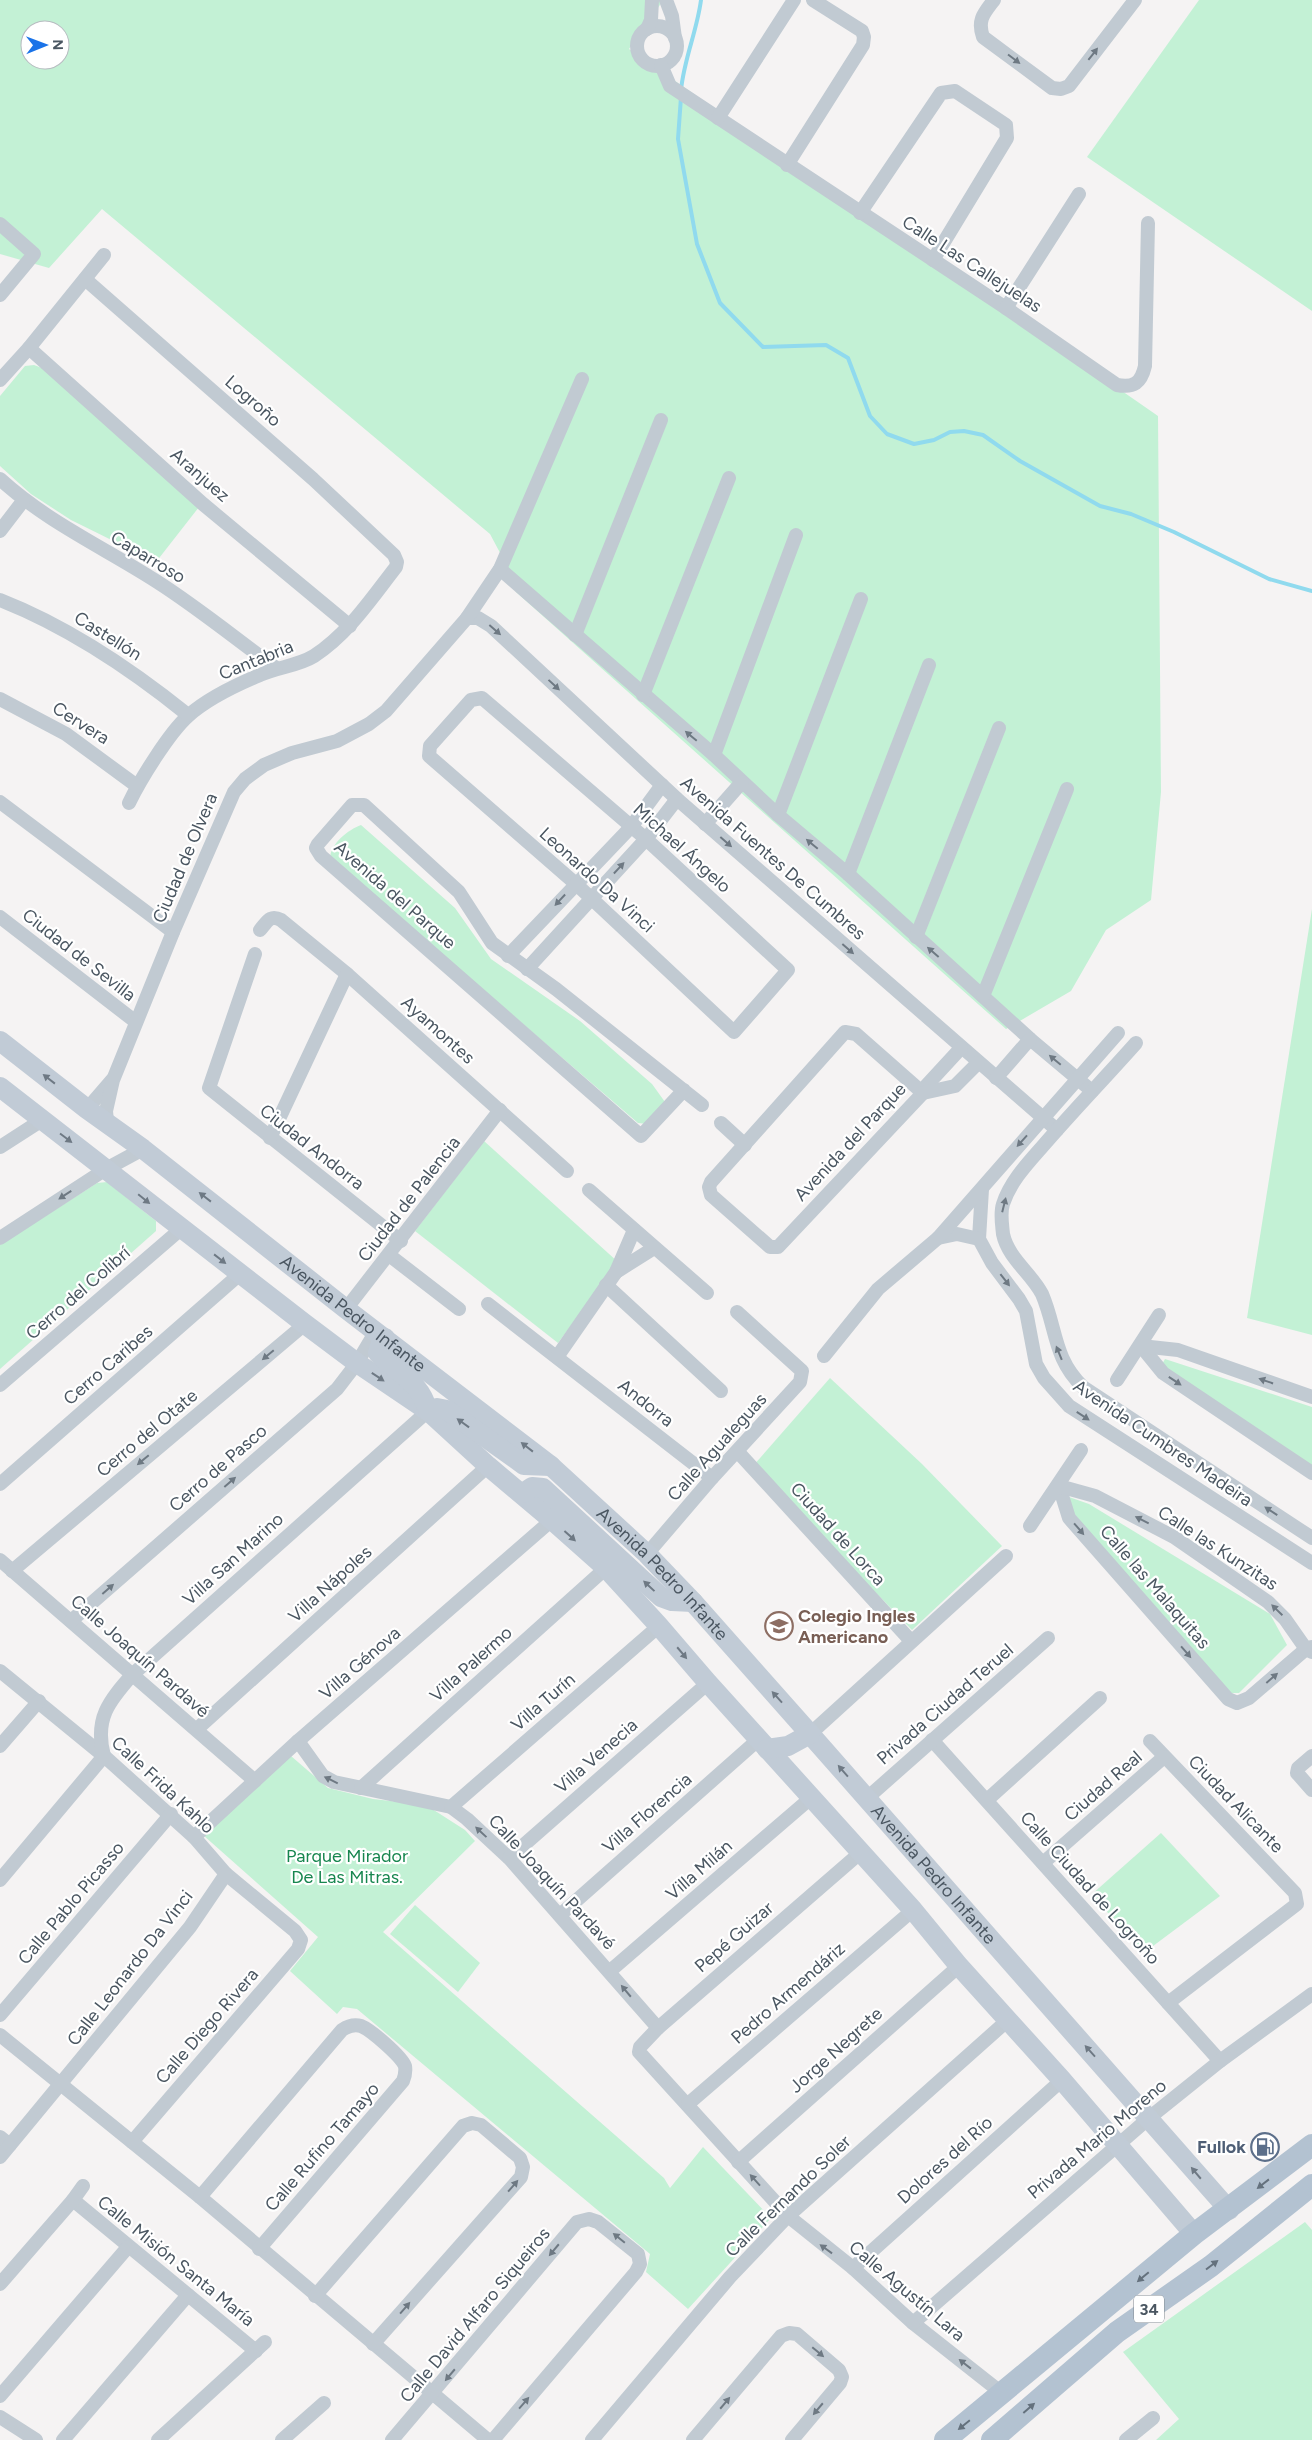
<svg xmlns="http://www.w3.org/2000/svg" width="1312" height="2440" font-family="Figtree,sans-serif">
	<style>
		.green { fill: #c3f1d5; fill-rule: evenodd }
		.lines { fill: none; stroke-linecap: round; stroke-linejoin: round }
		.stream { stroke: #90daee; stroke-width: 4 }
		.minor { stroke: #c1cad2; stroke-width: 14 }
		.secondary { stroke: #c1cbd6; stroke-width: 20 }
		.primary { stroke: #b3c2d1; stroke-width: 22 }
		.oneway { fill: #6e7983 }
		.oneway2 { fill: #6e7984 }
		.oneway3 { fill: #64717d }
		.labels { text-anchor: middle; dominant-baseline: central; stroke-width: 4.5; stroke-linejoin: round; paint-order: stroke }
		.shield { fill: #fff; stroke: #808990; stroke-width: 1 }
		.shield-label { font-size: 16px; font-weight: bold; fill: #4a5661 }
		.street-label { font-size: 18px; fill: #4a5661; stroke: #fff }
		.education-label { font-size: 18px; font-weight: bold; fill: #785e54; stroke: #fff; text-anchor: start }
		.park-label { font-size: 18px; fill: #17864f; stroke: #fff }
		.service-label { font-size: 18px; font-weight: bold; fill: #4e5e75; stroke: #fff; text-anchor: end }
	</style>
	<rect width="100%" height="100%" fill="#f5f3f3"/>
	<!-- green -->
	<g class="green">
		<path d="M0 0H661L662 2 629 49 1158 416 1161 792 1151 900 1106 930 1071 991 1006 1029 516 592 506 564 490 534 102 209 49 268 0 254ZM30 30H60V60H30Z"/>
		<path d="M1199 0H1312V311L1087 157Z"/>
		<path d="M34 365 42 368 199 507 156 562 71 520 31 494 0 466V396L25 366Z"/>
		<path d="M361 825 455 908 491 959 580 1021 652 1084 665 1102 648 1124 638 1123 330 858C331 843 348 830 361 825Z"/>
		<path d="M1312 909V1335L1247 1318Z"/>
		<path d="M484 1141 618 1262 558 1343 415 1231Z"/>
		<path d="M107 1182 156 1221V1231L0 1369V1245L97 1183Z"/>
		<path d="M1165 1359 1312 1407V1466L1161 1366Z"/>
		<path d="M830 1378 922 1464 1002 1546 912 1630 753 1466Z"/>
		<path d="M1069 1497 1089 1504 1270 1614 1287 1645 1239 1693H1230L1140 1598 1065 1502Z"/>
		<path d="M291 1756 328 1788 373 1799 426 1805 465 1830 475 1841 383 1932 639 2156 664 2178 670 2188 703 2147 771 2218 688 2309 646 2272 650 2254 357 2009 343 2007 337 2014 290 1971 318 1937 203 1835Z"/>
		<path d="M1161 1833 1220 1896 1145 1952 1091 1895Z"/>
		<path d="M415 1905 480 1963 458 1992 390 1934Z"/>
		<path d="M1305 2222 1312 2230V2440H1156L1179 2419 1123 2352Z"/>
	</g>
	<g class="lines">
		<!-- stream -->
		<g class="stream">
			<path d="M681 90C684 59 697 31 701 0"/>
			<path d="M681 97 678 139 697 244 720 303 763 347 826 345 848 358 870 416 887 434 914 444 934 440 950 432 964 431 983 435 1020 461 1100 506 1131 514 1174 532 1269 579 1312 591"/>
		</g>
		<!-- minor -->
		<g class="minor">
			<path d="M666 0 672 16 675 38"/>
			<path d="M994 0C984 13 977 20 983 37L1052 88 1061 89 1069 86 1135 0"/>
			<circle cx="657" cy="46" r="20"/>
			<path d="M647 29 651 20 652 0"/>
			<path d="M661 65 670 86 1006 308 1117 385C1134 388 1141 383 1145 366L1148 223"/>
			<path d="M718 118 794 0"/>
			<path d="M787 165 863 45 864 37 862 31 813 0"/>
			<path d="M860 213 941 93 955 91 1006 125 1007 138 933 260"/>
			<path d="M0 224 34 254 0 295"/>
			<path d="M85 279 313 479 394 555 397 562 396 567C371 599 348 634 314 656 298 666 277 667 260 675 236 685 208 698 188 716 169 733 140 780 129 803"/>
			<path d="M1006 308 1079 194"/>
			<path d="M29 348 203 504 350 626"/>
			<path d="M0 380 29 348 104 255"/>
			<path d="M0 479C47 522 103 547 156 581 197 607 236 639 276 668"/>
			<path d="M0 531 23 501"/>
			<path d="M500 569 714 755 778 815 848 874 1030 1039 1092 1091"/>
			<path d="M0 600C69 627 131 669 188 715"/>
			<path d="M467 618H478L491 626 677 799 1057 1130"/>
			<path d="M575 635 661 420"/>
			<path d="M643 695 729 478"/>
			<path d="M482 698 646 839 788 970 734 1032 576 884 429 756 430 746 471 700Z"/>
			<path d="M0 699 66 734 137 786"/>
			<path d="M714 755 796 535"/>
			<path d="M0 802 173 932"/>
			<path d="M778 815 861 599"/>
			<path d="M705 824 742 782"/>
			<path d="M848 874 929 665"/>
			<path d="M0 917 136 1022"/>
			<path d="M260 930C267 922 270 914 281 920L347 974 567 1171"/>
			<path d="M916 937 999 728"/>
			<path d="M255 954 209 1088 401 1241"/>
			<path d="M508 956 631 827 662 785"/>
			<path d="M527 969 646 839 677 799"/>
			<path d="M983 996 1067 789"/>
			<path d="M1136 1043C1105 1078 1072 1112 1042 1147 1027 1164 1010 1182 1003 1204 1000 1213 1002 1224 1003 1234 1008 1258 1031 1273 1042 1294 1057 1329 1053 1358 1083 1387L1312 1538"/>
			<path d="M996 1078 1030 1039"/>
			<path d="M684 1090 641 1136 321 856 316 848 318 844 352 805H364L459 892 492 943 556 989 702 1105"/>
			<path d="M923 1093 856 1034 845 1032 711 1182 709 1187 711 1195 770 1247H778L923 1093 926 1086 961 1048"/>
			<path d="M923 1093 955 1086 978 1063"/>
			<path d="M87 1109 112 1080"/>
			<path d="M107 1122 106 1111 113 1080 173 932 234 792 245 779 264 765 292 753 337 741 369 724 386 711 467 618 500 569 582 379"/>
			<path d="M721 1123 745 1145"/>
			<path d="M270 1138 347 974"/>
			<path d="M0 1147 42 1120"/>
			<path d="M982 1189 979 1239 992 1263 1019 1299 1026 1311 1036 1364 1044 1378 1069 1406 1312 1563"/>
			<path d="M589 1190 707 1293"/>
			<path d="M0 1238 106 1169 143 1149"/>
			<path d="M938 1238 957 1234 979 1239"/>
			<path d="M389 1255 459 1309"/>
			<path d="M616 1272 654 1248"/>
			<path d="M606 1285 721 1391"/>
			<path d="M488 1304 712 1478"/>
			<path d="M346 1309 500 1110"/>
			<path d="M1141 1346 1163 1373 1312 1473"/>
			<path d="M1141 1346 1178 1350 1312 1397"/>
			<path d="M824 1356 878 1289 938 1238 1118 1033"/>
			<path d="M557 1357 616 1272 634 1230"/>
			<path d="M1117 1380 1159 1315"/>
			<path d="M0 1385 181 1229"/>
			<path d="M738 1452 911 1641"/>
			<path d="M0 1484 240 1274"/>
			<path d="M1059 1486 1069 1518 1228 1699 1237 1703 1249 1698 1306 1649 1312 1647"/>
			<path d="M1059 1486 1095 1496 1174 1537 1268 1602 1285 1619 1306 1649 1312 1652"/>
			<path d="M1030 1526 1081 1450"/>
			<path d="M647 1554 712 1478 800 1382 802 1371 737 1312"/>
			<path d="M0 1560 255 1781"/>
			<path d="M12 1571 305 1324"/>
			<path d="M71 1621 337 1389 357 1363 376 1331"/>
			<path d="M0 1671 104 1756 194 1837 226 1874 295 1931 301 1940 298 1949 132 2142"/>
			<path d="M197 1729 488 1466"/>
			<path d="M810 1734 1006 1556"/>
			<path d="M932 1740 1220 2061"/>
			<path d="M298 1741 323 1776 334 1782 451 1807 467 1819 509 1858 658 2028"/>
			<path d="M1150 1741 1295 1893 1297 1904 1168 2003"/>
			<path d="M0 1746 39 1701"/>
			<path d="M1312 1756 1298 1768 1297 1773 1312 1790"/>
			<path d="M361 1788 606 1568"/>
			<path d="M866 1799 1048 1638"/>
			<path d="M987 1800 1100 1698"/>
			<path d="M451 1807 659 1626"/>
			<path d="M194 1837 298 1741 552 1520"/>
			<path d="M860 1853 658 2028 640 2047 639 2052 788 2216 853 2268 913 2323 1003 2394"/>
			<path d="M509 1858 708 1683"/>
			<path d="M1043 1863 1164 1757"/>
			<path d="M0 1880 104 1756C94 1719 109 1701 132 1675L428 1411"/>
			<path d="M560 1915 759 1739"/>
			<path d="M610 1971 812 1797"/>
			<path d="M0 2015 171 1814"/>
			<path d="M0 2035 200 2197 488 2440"/>
			<path d="M688 2104 913 1910"/>
			<path d="M0 2137 10 2145"/>
			<path d="M0 2157 190 1927 226 1874"/>
			<path d="M738 2162 959 1966"/>
			<path d="M200 2197 342 2030C348 2026 354 2024 361 2026 371 2030 401 2056 405 2066 406 2072 405 2076 403 2081L259 2249"/>
			<path d="M73 2200 256 2351"/>
			<path d="M853 2268 1062 2080"/>
			<path d="M0 2284 73 2200 83 2186"/>
			<path d="M315 2296 463 2126 472 2123 481 2125 520 2158 523 2167 521 2177 373 2344"/>
			<path d="M913 2323 1149 2118 1220 2061 1312 1994"/>
			<path d="M0 2396 128 2247"/>
			<path d="M0 2417 36 2440"/>
			<path d="M63 2440 188 2295"/>
			<path d="M158 2440 265 2342"/>
			<path d="M282 2440 324 2403"/>
			<path d="M392 2440 577 2222 589 2219 598 2222 638 2254 640 2264 636 2272 493 2440"/>
			<path d="M592 2440 730 2277 788 2216 1008 2020"/>
			<path d="M693 2440 781 2336 789 2333 797 2334 839 2370 842 2377 840 2383 792 2440"/>
			<path d="M1126 2440 1153 2418"/>
		</g>
		<!-- secondary -->
		<g class="secondary">
			<path id="s1" d="M0 1041 87 1109 143 1149 346 1309 551 1466 647 1554 693 1602 810 1734 1229 2210"/>
			<path d="M0 1087 305 1324 357 1363 428 1411 488 1466 552 1520 606 1568 659 1626 708 1683 913 1910 959 1966 1062 2080 1194 2234"/>
			<path d="M385 1338 380 1346 378 1353C398 1374 420 1381 428 1411L437 1408 447 1410 524 1465 551 1466"/>
			<path d="M523 1493 532 1487 543 1488 661 1597 672 1601 693 1602"/>
			<path d="M767 1749 788 1746 810 1734"/>
		</g>
		<!-- primary -->
		<g class="primary">
			<path d="M945 2440 1194 2234 1312 2145"/>
			<path d="M992 2440 1117 2332 1211 2266 1312 2185"/>
		</g>
	</g>
	<!-- one-way arrows -->
	<defs><path id="oneway-solid" d="M-6-.8H1V-3.2L6.5 0L1 3.2V.8H-6Z" transform="scale(1.25)"/></defs>
	<g class="oneway">
		<use href="#oneway-solid" transform="translate(1093 54) rotate(-52)"/>
		<use href="#oneway-solid" transform="translate(1014 59) rotate(37)"/>
		<use href="#oneway-solid" transform="translate(495 630) rotate(41)"/>
		<use href="#oneway-solid" transform="translate(554 685) rotate(43)"/>
		<use href="#oneway-solid" transform="translate(691 736) rotate(-140)"/>
		<use href="#oneway-solid" transform="translate(726 842) rotate(41)"/>
		<use href="#oneway-solid" transform="translate(812 844) rotate(-140)"/>
		<use href="#oneway-solid" transform="translate(619 868) rotate(-47)"/>
		<use href="#oneway-solid" transform="translate(560 900) rotate(133)"/>
		<use href="#oneway-solid" transform="translate(848 949) rotate(41)"/>
		<use href="#oneway-solid" transform="translate(933 952) rotate(-139)"/>
		<use href="#oneway-solid" transform="translate(1055 1060) rotate(-140)"/>
		<use href="#oneway-solid" transform="translate(1022 1141) rotate(132)"/>
		<use href="#oneway-solid" transform="translate(65 1195) rotate(147)"/>
		<use href="#oneway-solid" transform="translate(1004 1205) rotate(-76)"/>
		<use href="#oneway-solid" transform="translate(1005 1280) rotate(52)"/>
		<use href="#oneway-solid" transform="translate(1059 1353) rotate(-112)"/>
		<use href="#oneway-solid" transform="translate(268 1355) rotate(140)"/>
		<use href="#oneway-solid" transform="translate(1175 1381) rotate(34)"/>
		<use href="#oneway-solid" transform="translate(1266 1381) rotate(-161)"/>
		<use href="#oneway-solid" transform="translate(1083 1416) rotate(33)"/>
		<use href="#oneway-solid" transform="translate(143 1460) rotate(140)"/>
		<use href="#oneway-solid" transform="translate(230 1482) rotate(-41)"/>
		<use href="#oneway-solid" transform="translate(1271 1511) rotate(-147)"/>
		<use href="#oneway-solid" transform="translate(1142 1520) rotate(-153)"/>
		<use href="#oneway-solid" transform="translate(1079 1529) rotate(49)"/>
		<use href="#oneway-solid" transform="translate(108 1589) rotate(-41)"/>
		<use href="#oneway-solid" transform="translate(1277 1610) rotate(-136)"/>
		<use href="#oneway-solid" transform="translate(1186 1652) rotate(49)"/>
		<use href="#oneway-solid" transform="translate(1272 1678) rotate(-41)"/>
		<use href="#oneway-solid" transform="translate(331 1780) rotate(-154)"/>
		<use href="#oneway-solid" transform="translate(481 1832) rotate(-137)"/>
		<use href="#oneway-solid" transform="translate(626 1991) rotate(-130)"/>
		<use href="#oneway-solid" transform="translate(755 2180) rotate(-132)"/>
		<use href="#oneway-solid" transform="translate(513 2186) rotate(-49)"/>
		<use href="#oneway-solid" transform="translate(619 2238) rotate(-141)"/>
		<use href="#oneway-solid" transform="translate(826 2249) rotate(-144)"/>
		<use href="#oneway-solid" transform="translate(554 2250) rotate(130)"/>
		<use href="#oneway-solid" transform="translate(405 2308) rotate(-49)"/>
		<use href="#oneway-solid" transform="translate(818 2352) rotate(40)"/>
		<use href="#oneway-solid" transform="translate(965 2364) rotate(-142)"/>
		<use href="#oneway-solid" transform="translate(450 2375) rotate(130)"/>
		<use href="#oneway-solid" transform="translate(524 2403) rotate(-49)"/>
		<use href="#oneway-solid" transform="translate(725 2403) rotate(-50)"/>
		<use href="#oneway-solid" transform="translate(818 2409) rotate(130)"/>
	</g>
	<g class="oneway2">
		<use href="#oneway-solid" transform="translate(49 1079) rotate(-142)"/>
		<use href="#oneway-solid" transform="translate(66 1138) rotate(37)"/>
		<use href="#oneway-solid" transform="translate(205 1197) rotate(-142)"/>
		<use href="#oneway-solid" transform="translate(144 1199) rotate(39)"/>
		<use href="#oneway-solid" transform="translate(220 1259) rotate(38)"/>
		<use href="#oneway-solid" transform="translate(378 1377) rotate(34)"/>
		<use href="#oneway-solid" transform="translate(463 1423) rotate(-144)"/>
		<use href="#oneway-solid" transform="translate(527 1447) rotate(-142)"/>
		<use href="#oneway-solid" transform="translate(570 1536) rotate(42)"/>
		<use href="#oneway-solid" transform="translate(649 1586) rotate(-137)"/>
		<use href="#oneway-solid" transform="translate(682 1653) rotate(50)"/>
		<use href="#oneway-solid" transform="translate(777 1697) rotate(-132)"/>
		<use href="#oneway-solid" transform="translate(843 1771) rotate(-131)"/>
		<use href="#oneway-solid" transform="translate(1090 2051) rotate(-132)"/>
		<use href="#oneway-solid" transform="translate(1196 2173) rotate(-130)"/>
	</g>
	<g class="oneway3">
		<use href="#oneway-solid" transform="translate(1263 2184) rotate(142)"/>
		<use href="#oneway-solid" transform="translate(1212 2265) rotate(-37)"/>
		<use href="#oneway-solid" transform="translate(1143 2277) rotate(140)"/>
		<use href="#oneway-solid" transform="translate(1029 2408) rotate(-41)"/>
		<use href="#oneway-solid" transform="translate(964 2425) rotate(141)"/>
	</g>
	<!-- icons -->
	<defs>
		<symbol id="school-ring" viewBox="-11 -11 22 22"><circle r="9.5" fill="#fff" stroke="#8d6e63" stroke-width="1.5"/><path d="M0-5L7-2L0 1L-7-2ZM-4 1L0 2.5L4 1V4Q0 6-4 4Z" fill="#8d6e63"/></symbol>
		<symbol id="fuel-ring" viewBox="-11 -11 22 22"><circle r="9.5" fill="#fff" stroke="#5c6f8a" stroke-width="1.5"/><path d="M-5.5-6h7V0h2V4h1.3V-2.5L3-4.5l.8-.8L6-3V5H2.5V1h-1V6h-7ZM-4.2-4.7v3.2H.2V-4.7Z" fill="#5c6f8a"/></symbol>
	</defs>
	<g fill-rule="evenodd">
		<use href="#school-ring" x="763" y="1610" width="32" height="32"/>
		<use href="#fuel-ring" x="1249" y="2131" width="32" height="32"/>
	</g>
	<g class="labels">
		<!-- shield labels -->
		<rect class="shield" x="1134" y="2295.5" width="30" height="27" rx="4"/>
		<g class="shield-label">
			<text x="1149" y="2309">34</text>
		</g>
		<!-- street labels -->
		<g class="street-label">
			<text transform="translate(972 264) rotate(33)">Calle Las Callejuelas</text>
			<text transform="translate(253 401) rotate(41)">Logroño</text>
			<text transform="translate(200 475) rotate(41)">Aranjuez</text>
			<text transform="translate(148 557) rotate(31)">Caparroso</text>
			<text transform="translate(108 636) rotate(32)">Castellón</text>
			<text transform="translate(256 660) rotate(-22)">Cantabria</text>
			<text transform="translate(81 723) rotate(32)">Cervera</text>
			<text transform="translate(682 848) rotate(42)">Michael Ángelo</text>
			<text transform="translate(185 858) rotate(-67)">Ciudad de Olvera</text>
			<text transform="translate(773 858) rotate(41)">Avenida Fuentes De Cumbres</text>
			<text transform="translate(597 880) rotate(42)">Leonardo Da Vinci</text>
			<text transform="translate(395 895) rotate(41)">Avenida del Parque</text>
			<text transform="translate(79 955) rotate(38)">Ciudad de Sevilla</text>
			<text transform="translate(438 1030) rotate(42)">Ayamontes</text>
			<text transform="translate(850 1142) rotate(-47)">Avenida del Parque</text>
			<text transform="translate(312 1147) rotate(38)">Ciudad Andorra</text>
			<text transform="translate(409 1199) rotate(-52)">Ciudad de Palencia</text>
			<text transform="translate(78 1293) rotate(-41)">Cerro del Colibrí</text>
			<text stroke="none"><textPath href="#s1" startOffset="446">Avenida Pedro Infante</textPath></text>
			<text transform="translate(108 1365) rotate(-41)">Cerro Caribes</text>
			<text transform="translate(646 1403) rotate(38)">Andorra</text>
			<text transform="translate(147 1433) rotate(-40)">Cerro del Otate</text>
			<text transform="translate(1163 1443) rotate(34)">Avenida Cumbres Madeira</text>
			<text transform="translate(717 1447) rotate(-48)">Calle Agualeguas</text>
			<text transform="translate(218 1468) rotate(-41)">Cerro de Pasco</text>
			<text transform="translate(838 1534) rotate(48)">Ciudad de Lorca</text>
			<text transform="translate(1218 1548) rotate(33)">Calle las Kunzitas</text>
			<text transform="translate(233 1559) rotate(-42)">Villa San Marino</text>
			<text stroke="none"><textPath href="#s1" startOffset="851">Avenida Pedro Infante</textPath></text>
			<text transform="translate(330 1584) rotate(-42)">Villa Nápoles</text>
			<text transform="translate(1155 1587) rotate(49)">Calle las Malaquitas</text>
			<text transform="translate(140 1656) rotate(41)">Calle Joaquín Pardavé</text>
			<text transform="translate(360 1663) rotate(-41)">Villa Génova</text>
			<text transform="translate(471 1664) rotate(-42)">Villa Palermo</text>
			<text transform="translate(543 1702) rotate(-41)">Villa Turín</text>
			<text transform="translate(945 1704) rotate(-41)">Privada Ciudad Teruel</text>
			<text transform="translate(596 1756) rotate(-41)">Villa Venecia</text>
			<text transform="translate(163 1785) rotate(43)">Calle Frida Kahlo</text>
			<text transform="translate(1103 1786) rotate(-41)">Ciudad Real</text>
			<text transform="translate(1236 1804) rotate(46)">Ciudad Alicante</text>
			<text transform="translate(647 1813) rotate(-41)">Villa Florencia</text>
			<text transform="translate(699 1870) rotate(-41)">Villa Milán</text>
			<text stroke="none"><textPath href="#s1" startOffset="1256">Avenida Pedro Infante</textPath></text>
			<text transform="translate(552 1882) rotate(47)">Calle Joaquín Pardavé</text>
			<text transform="translate(1090 1888) rotate(48)">Calle Ciudad de Logroño</text>
			<text transform="translate(71 1903) rotate(-50)">Calle Pablo Picasso</text>
			<text transform="translate(734 1937) rotate(-41)">Pepé Guizar</text>
			<text transform="translate(130 1968) rotate(-52)">Calle Leonardo Da Vinci</text>
			<text transform="translate(788 1993) rotate(-41)">Pedro Armendáriz</text>
			<text transform="translate(207 2026) rotate(-49)">Calle Diego Rivera</text>
			<text transform="translate(836 2050) rotate(-42)">Jorge Negrete</text>
			<text transform="translate(1097 2139) rotate(-40)">Privada Mario Moreno</text>
			<text transform="translate(322 2147) rotate(-49)">Calle Rufino Tamayo</text>
			<text transform="translate(945 2160) rotate(-42)">Dolores del Río</text>
			<text transform="translate(788 2196) rotate(-44)">Calle Fernando Soler</text>
			<text transform="translate(176 2261) rotate(39)">Calle Misión Santa María</text>
			<text transform="translate(907 2291) rotate(40)">Calle Agustín Lara</text>
			<text transform="translate(475 2315) rotate(-50)">Calle David Alfaro Siqueiros</text>
		</g>
		<!-- education labels -->
		<g class="education-label">
			<text x="798" y="1616">Colegio Ingles<tspan x="798" dy="21">Americano</tspan></text>
		</g>
		<!-- park labels -->
		<g class="park-label">
			<text x="347" y="1856">Parque Mirador<tspan x="347" dy="21">De Las Mitras.</tspan></text>
		</g>
		<!-- service labels -->
		<g class="service-label">
			<text x="1246" y="2147">Fullok</text>
		</g>
	</g>
	<!-- north arrow -->
	<g transform="translate(45 45) rotate(89)"><circle r="24" fill="#ffffff" stroke="#b7bbc0"/>
	<path d="M0-4L9 19L0 12L-9 19Z" fill="#1a73e8"/>
	<text y="-8" font-size="14" font-weight="bold" text-anchor="middle" fill="#4a5661">N</text>
	</g>
</svg>
